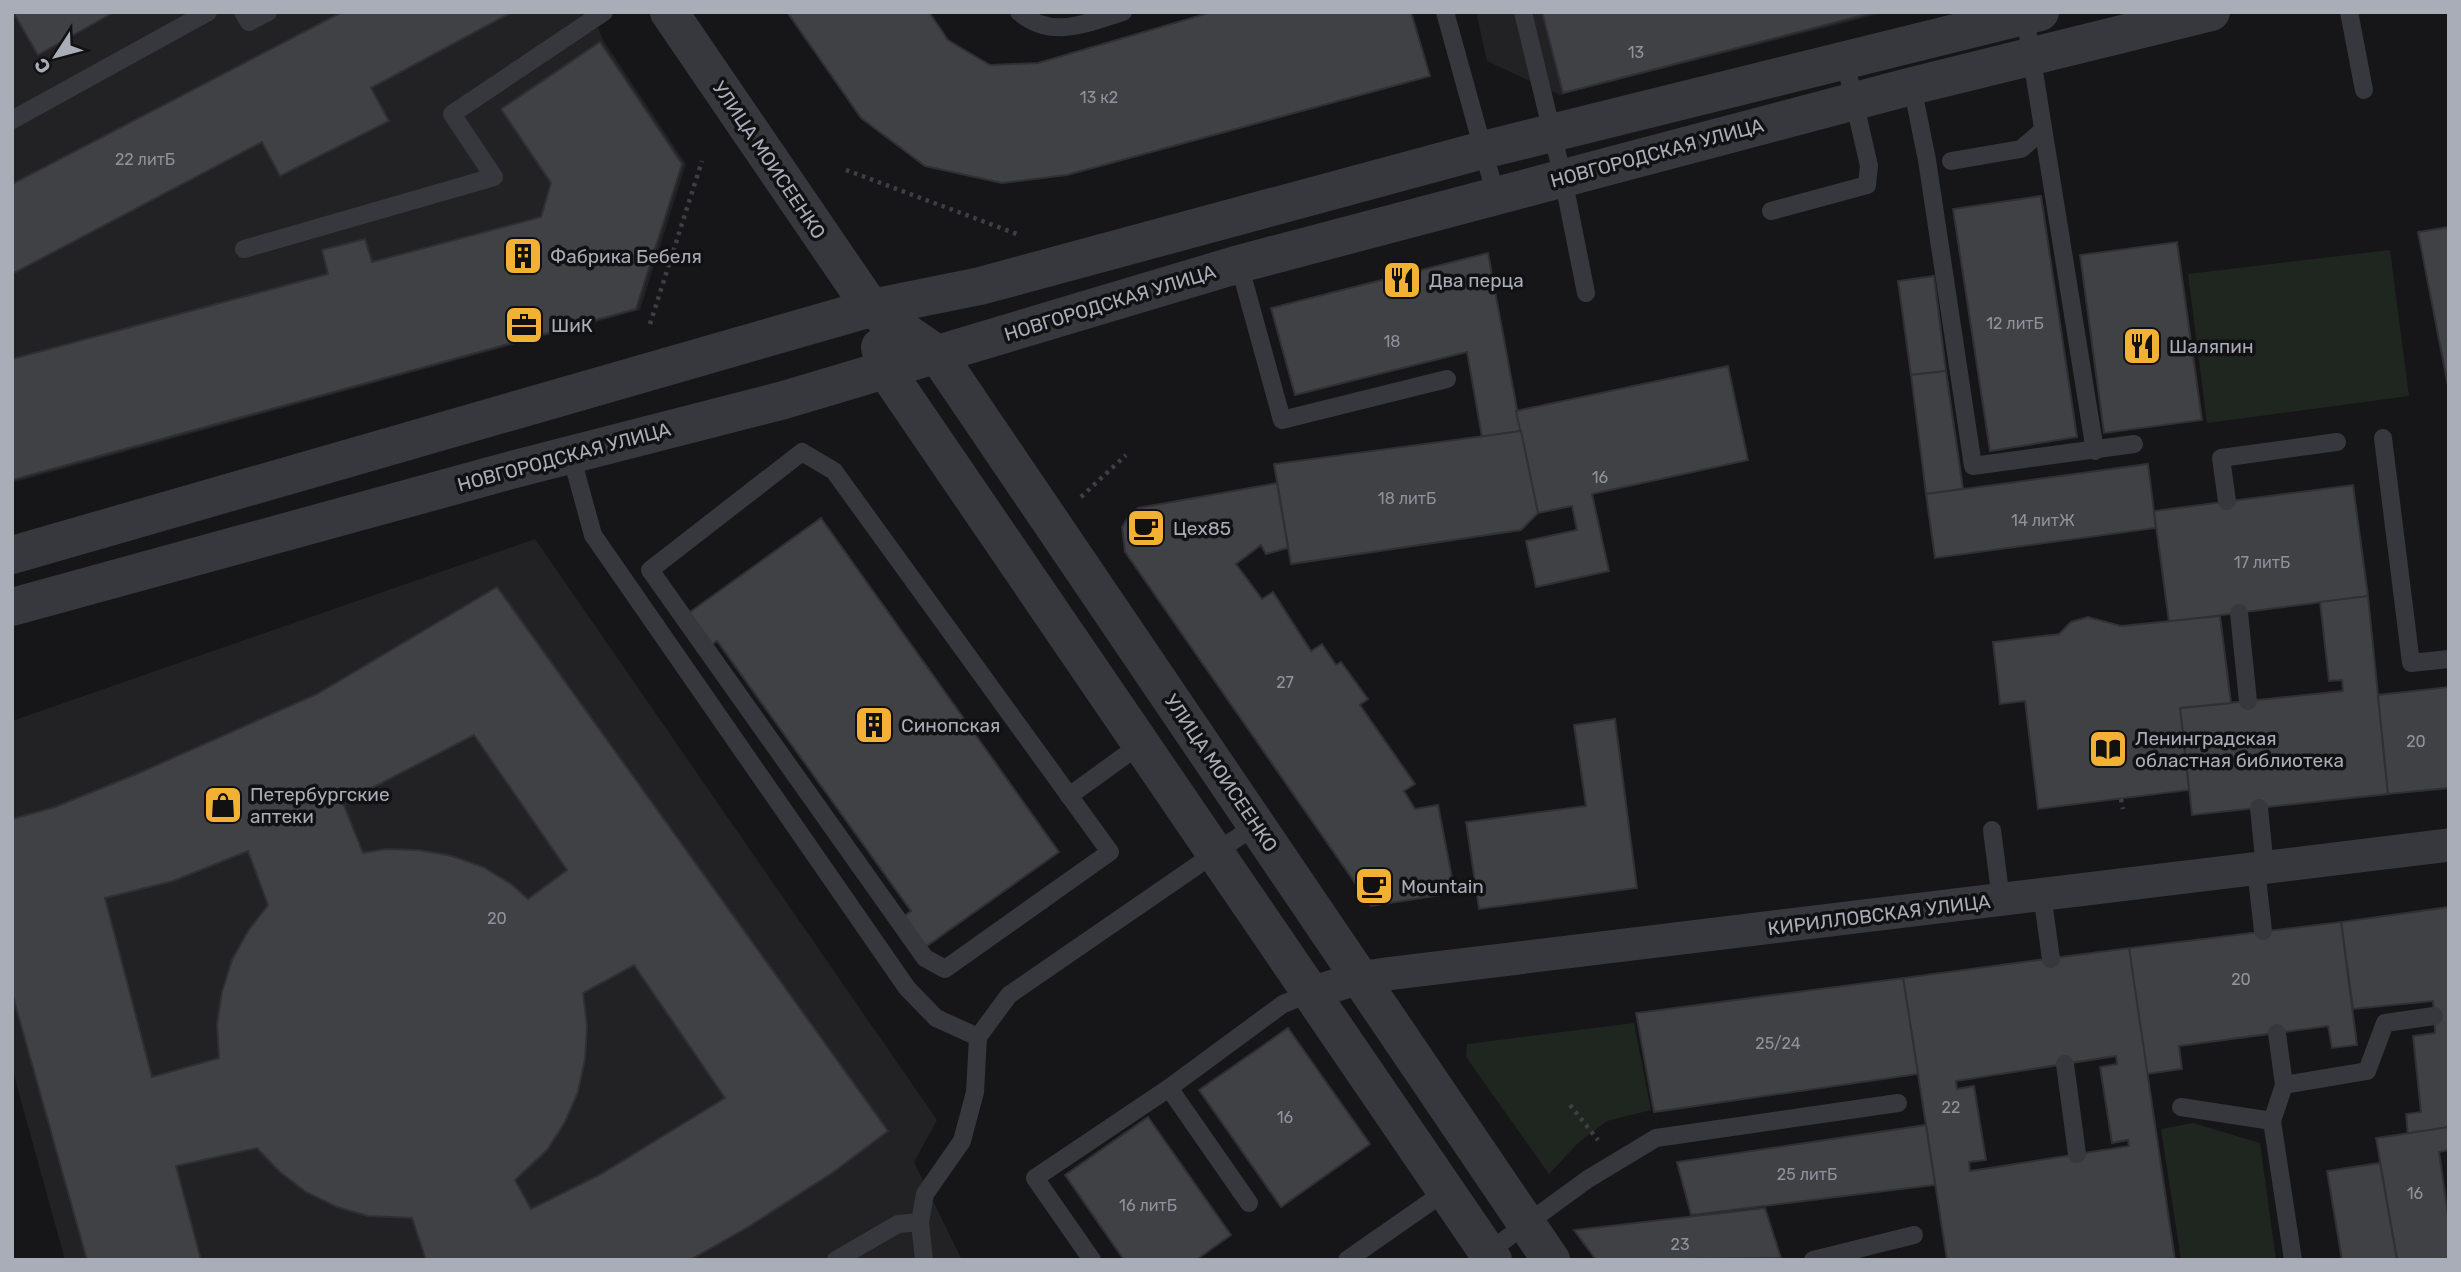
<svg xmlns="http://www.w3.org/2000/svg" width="2461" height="1272" font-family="Rubik,sans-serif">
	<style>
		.built { fill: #222225 }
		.green { fill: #1e261f }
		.building { fill: #404145; stroke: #303034; stroke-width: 2; fill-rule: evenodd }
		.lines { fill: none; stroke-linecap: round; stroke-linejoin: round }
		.path { stroke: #3d3f44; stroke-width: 4.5; stroke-dasharray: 3.5 5; stroke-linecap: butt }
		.service { stroke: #37383d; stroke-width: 18 }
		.minor { stroke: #37383d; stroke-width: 33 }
		.tertiary { stroke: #37383d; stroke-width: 38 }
		.labels { text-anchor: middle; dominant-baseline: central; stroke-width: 7; stroke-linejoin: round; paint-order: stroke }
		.number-label { font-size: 16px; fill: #8e929b }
		.street-label { font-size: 19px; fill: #a8adb8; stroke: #111113 }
		.poi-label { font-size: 19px; fill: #a8adb8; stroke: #111113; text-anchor: start }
	</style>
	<rect width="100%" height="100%" fill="#161618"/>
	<!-- built -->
	<g class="built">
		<path d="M12 12H592L603 40 686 164 640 310 12 483Z"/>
		<path d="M1476 12H1887L1560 95 1487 61Z"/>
		<path d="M535 539 937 1120 914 1162 962 1260H65L12 1068V721Z"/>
	</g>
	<!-- green -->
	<g class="green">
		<path d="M2390 250 2409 396 2207 423 2188 274Z"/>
		<path d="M1634 1023 1651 1110 1607 1121 1579 1142 1549 1174 1466 1057 1467 1044Z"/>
		<path d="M2193 1123 2260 1143 2276 1260H2181L2161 1129Z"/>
	</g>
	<!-- building -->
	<g class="building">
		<path d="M13 12H114L38 55Z"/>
		<path d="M342 12H512L371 88 389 121 280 176 262 142 12 274V184Z"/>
		<path d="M787 12H929L948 40 990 65 1038 63 1212 12H1411L1430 76 1067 175 1002 183 925 166 861 118Z"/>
		<path d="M1542 12H1875L1563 93Z"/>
		<path d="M600 42 682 164 636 309 12 480V359L328 274 322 250 365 239 372 262 541 217 551 183 501 109Z"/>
		<path d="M2041 196 2077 437 1990 451 1953 209Z"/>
		<path d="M2449 227V391L2418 232Z"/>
		<path d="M2177 242 2202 420 2104 433 2080 255Z"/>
		<path d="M1488 253 1521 431 1482 437 1467 352 1295 395 1271 308Z"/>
		<path d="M1934 276 1946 371 1911 375 1898 281Z"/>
		<path d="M1728 366 1748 460 1592 494 1609 571 1536 587 1526 541 1577 530 1572 506 1538 513 1516 411Z"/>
		<path d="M1946 371 1963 489 1926 494 1911 375Z"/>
		<path d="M1521 431 1538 513 1521 530 1291 564 1274 464Z"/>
		<path d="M2148 464 2156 528 1935 558 1926 494Z"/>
		<path d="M1277 483 1288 548 1266 554 1261 545 1236 564 1262 599 1273 592 1311 651 1322 644 1336 665 1341 662 1368 699 1360 705 1415 784 1404 791 1415 809 1438 805 1455 893 1371 906 1125 552 1122 527 1129 516 1138 508Z"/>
		<path d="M2353 485 2368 596 2169 622 2154 511Z"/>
		<path d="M821 518 1059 852 924 948 903 917 911 911 717 641 706 649 683 617Z"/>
		<path d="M497 587 888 1131 832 1173 748 1227 690 1260H426L412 1218 368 1216 337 1207 306 1192 280 1172 257 1148 176 1166 201 1260H87L12 993V819L55 807 139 773 317 694ZM474 735 567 870 528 899 511 884 483 867 452 856 419 850 386 849 363 853 343 803ZM248 851 268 905 248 931 232 960 222 992 217 1024 219 1058 152 1077 105 898 173 881ZM634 965 725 1098 601 1174 531 1209 515 1180 547 1150 565 1122 578 1092 585 1059 587 1026 583 993Z"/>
		<path d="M2368 596 2388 794 2192 815 2180 708 2343 691 2342 680 2329 681 2320 602Z"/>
		<path d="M2220 616 2231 703 2180 708 2189 790 2038 809 2025 701 2000 704 1993 642 2059 634 2071 622 2088 617 2121 626Z"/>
		<path d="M2449 687V788L2388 794 2378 695Z"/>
		<path d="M1615 719 1637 888 1479 909 1466 822 1586 806 1574 725Z"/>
		<path d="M2449 907V1127L2408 1136 2406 1114 2421 1112 2413 1036 2435 1033 2433 1001 2353 1009 2341 922Z"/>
		<path d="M2341 922 2357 1045 2332 1048 2328 1026 2179 1046 2182 1069 2146 1074 2129 948Z"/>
		<path d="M2129 948 2175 1260H1947L1903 978ZM2116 1056 2117 1064 2100 1067 2112 1143 2128 1140 2129 1146 1970 1171 1969 1162 1986 1160 1974 1086 1957 1089 1956 1081Z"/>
		<path d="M1903 978 1918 1074 1654 1112 1636 1013Z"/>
		<path d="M1288 1028 1370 1144 1281 1207 1199 1090Z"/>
		<path d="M1148 1117 1231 1235 1196 1260H1124L1065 1175Z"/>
		<path d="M1926 1125 1935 1185 1691 1215 1677 1162Z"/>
		<path d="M2449 1127V1150L2439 1152 2449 1222V1260H2397L2376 1138Z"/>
		<path d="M2380 1163 2397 1260H2342L2327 1171Z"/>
		<path d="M1765 1208 1781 1258 1596 1260 1574 1230Z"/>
	</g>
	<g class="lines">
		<!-- path -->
		<g class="path">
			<path d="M846 170 1017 234"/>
			<path d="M650 324 702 161"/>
			<path d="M1081 497 1126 455"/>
			<path d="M2121 799 2123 809"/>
			<path d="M1570 1105 1598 1140"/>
		</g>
		<!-- service -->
		<g class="service">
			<path d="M243 12 249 22 268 12"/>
			<path d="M1019 12C1052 40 1087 23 1123 12"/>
			<path d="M1445 12 1496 196"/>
			<path d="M1523 12 1563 178 1586 293"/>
			<path d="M2349 12 2364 90"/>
			<path d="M2025 16 2095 451"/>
			<path d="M1911 81 1927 160 1973 466 2134 444"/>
			<path d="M12 120 208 12"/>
			<path d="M1951 161 2021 149 2043 130"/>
			<path d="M1771 211 1867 185 1869 166 1845 61"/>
			<path d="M244 249 494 177 452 114 604 12"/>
			<path d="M1239 264 1282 420 1447 379"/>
			<path d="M2383 438 2411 663 2449 659"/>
			<path d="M802 452 834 471 1110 852 945 969 925 958 650 570Z"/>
			<path d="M571 455 593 535 907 988 936 1018 978 1037"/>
			<path d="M2227 501 2221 458 2337 442"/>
			<path d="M2239 613 2248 701"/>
			<path d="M1069 796 1141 744"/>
			<path d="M2259 808 2265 868"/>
			<path d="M1992 830 2001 900"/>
			<path d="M2256 869 2263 931"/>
			<path d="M2042 894 2051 959"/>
			<path d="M2277 1033 2284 1085 2272 1121 2293 1260"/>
			<path d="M2065 1064 2077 1154"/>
			<path d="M2284 1085 2367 1071 2385 1023 2434 1016"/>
			<path d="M1169 1088 1249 1203"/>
			<path d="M2181 1107 2272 1121"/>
			<path d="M1488 1252 1588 1179 1656 1138 1898 1103"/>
			<path d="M836 1260 898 1224 920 1222"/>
			<path d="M924 1260 920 1222 925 1194 962 1141 975 1092 978 1037 1009 995 1256 825"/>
			<path d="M1092 1260 1035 1178 1169 1088 1283 1004 1311 993"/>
			<path d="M1347 1260 1446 1191"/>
			<path d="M1813 1260 1914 1235"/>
		</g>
		<!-- minor -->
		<path class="minor" d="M1311 993 1359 978 1386 974 2449 845"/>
		<!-- tertiary -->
		<g class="tertiary">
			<path d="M669 12 871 308 937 354 1551 1260"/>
			<path d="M880 347 885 369 1493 1260"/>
			<path d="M12 555 871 308 980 286 1483 150 2040 12"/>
			<path d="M12 607 515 469 784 400 1239 264 1912 86 2211 12"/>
		</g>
	</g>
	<!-- icons -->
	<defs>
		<symbol id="building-square" viewBox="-11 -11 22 22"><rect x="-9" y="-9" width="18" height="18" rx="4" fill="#f2b134" stroke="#111113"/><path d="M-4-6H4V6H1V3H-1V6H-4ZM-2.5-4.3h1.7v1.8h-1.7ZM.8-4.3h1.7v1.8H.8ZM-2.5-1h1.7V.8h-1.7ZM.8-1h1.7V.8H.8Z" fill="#111"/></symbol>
		<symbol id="restaurant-square" viewBox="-11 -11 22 22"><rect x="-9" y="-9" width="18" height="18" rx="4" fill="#f2b134" stroke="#111113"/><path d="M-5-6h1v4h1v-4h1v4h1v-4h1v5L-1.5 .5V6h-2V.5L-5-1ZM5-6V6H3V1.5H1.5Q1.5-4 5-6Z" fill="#111"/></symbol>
		<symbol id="office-square" viewBox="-11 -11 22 22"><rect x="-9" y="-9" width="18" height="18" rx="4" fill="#f2b134" stroke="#111113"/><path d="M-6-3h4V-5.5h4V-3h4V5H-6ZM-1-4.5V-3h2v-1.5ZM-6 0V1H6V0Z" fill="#111"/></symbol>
		<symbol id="cafe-square" viewBox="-11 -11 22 22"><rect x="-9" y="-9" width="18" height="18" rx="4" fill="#f2b134" stroke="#111113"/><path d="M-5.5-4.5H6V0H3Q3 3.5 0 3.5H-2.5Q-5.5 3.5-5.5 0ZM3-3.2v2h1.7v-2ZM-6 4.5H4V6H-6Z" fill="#111"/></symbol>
		<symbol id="library-square" viewBox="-11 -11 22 22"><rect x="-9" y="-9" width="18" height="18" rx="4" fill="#f2b134" stroke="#111113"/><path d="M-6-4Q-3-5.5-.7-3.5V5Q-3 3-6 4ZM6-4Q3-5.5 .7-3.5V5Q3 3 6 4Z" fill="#111"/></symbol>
		<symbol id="shop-square" viewBox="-11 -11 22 22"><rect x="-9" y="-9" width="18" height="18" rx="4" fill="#f2b134" stroke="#111113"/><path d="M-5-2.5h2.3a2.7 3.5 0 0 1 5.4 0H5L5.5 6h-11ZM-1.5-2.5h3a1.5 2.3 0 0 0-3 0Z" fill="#111"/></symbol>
	</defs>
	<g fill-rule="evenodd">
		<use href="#building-square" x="501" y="234" width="44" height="44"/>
		<use href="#restaurant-square" x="1380" y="258" width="44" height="44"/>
		<use href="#office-square" x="502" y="303" width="44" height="44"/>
		<use href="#restaurant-square" x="2120" y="324" width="44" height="44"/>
		<use href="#cafe-square" x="1124" y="506" width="44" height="44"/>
		<use href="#building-square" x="852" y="703" width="44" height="44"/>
		<use href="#library-square" x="2086" y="727" width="44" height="44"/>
		<use href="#shop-square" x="201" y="783" width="44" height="44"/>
		<use href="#cafe-square" x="1352" y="864" width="44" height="44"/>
	</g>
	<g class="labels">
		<!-- number labels -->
		<g class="number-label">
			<text x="1636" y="52">13</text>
			<text x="1099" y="97">13 к2</text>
			<text x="145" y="159">22 литБ</text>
			<text x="2015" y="323">12 литБ</text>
			<text x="1392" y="341">18</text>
			<text x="1600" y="477">16</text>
			<text x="1407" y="498">18 литБ</text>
			<text x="2043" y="520">14 литЖ</text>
			<text x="2262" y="562">17 литБ</text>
			<text x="1285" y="682">27</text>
			<text x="2416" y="741">20</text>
			<text x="497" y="918">20</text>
			<text x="2241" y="979">20</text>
			<text x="1778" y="1043">25/24</text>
			<text x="1951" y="1107">22</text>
			<text x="1285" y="1117">16</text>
			<text x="1807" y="1174">25 литБ</text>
			<text x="2415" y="1193">16</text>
			<text x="1148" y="1205">16 литБ</text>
			<text x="1680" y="1244">23</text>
		</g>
		<!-- street labels -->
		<g class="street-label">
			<text transform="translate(1657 153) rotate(-15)">НОВГОРОДСКАЯ УЛИЦА</text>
			<text transform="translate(769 160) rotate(56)">УЛИЦА МОИСЕЕНКО</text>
			<text transform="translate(1110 303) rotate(-17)">НОВГОРОДСКАЯ УЛИЦА</text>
			<text transform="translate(564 457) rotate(-15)">НОВГОРОДСКАЯ УЛИЦА</text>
			<text transform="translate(1221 773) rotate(56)">УЛИЦА МОИСЕЕНКО</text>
			<text transform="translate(1879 915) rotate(-7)">КИРИЛЛОВСКАЯ УЛИЦА</text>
		</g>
		<!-- poi labels -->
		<g class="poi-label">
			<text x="550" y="256">Фабрика Бебеля</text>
			<text x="1429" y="280">Два перца</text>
			<text x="551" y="325">ШиК</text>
			<text x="2169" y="346">Шаляпин</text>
			<text x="1173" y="528">Цех85</text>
			<text x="901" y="725">Синопская</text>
			<text x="2135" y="738">Ленинградская<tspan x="2135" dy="22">областная библиотека</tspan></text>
			<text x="250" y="794">Петербургские<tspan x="250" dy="22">аптеки</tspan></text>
			<text x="1401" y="886">Mountain</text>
		</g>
	</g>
	<!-- border -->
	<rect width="2461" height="1272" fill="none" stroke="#a8adb8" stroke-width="28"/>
	<!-- north arrow -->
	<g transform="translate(56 56) rotate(234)" stroke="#111113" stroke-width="5" paint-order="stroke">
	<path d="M0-5L12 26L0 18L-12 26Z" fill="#a8adb8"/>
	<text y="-10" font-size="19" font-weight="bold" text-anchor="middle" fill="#a8adb8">С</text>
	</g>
</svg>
